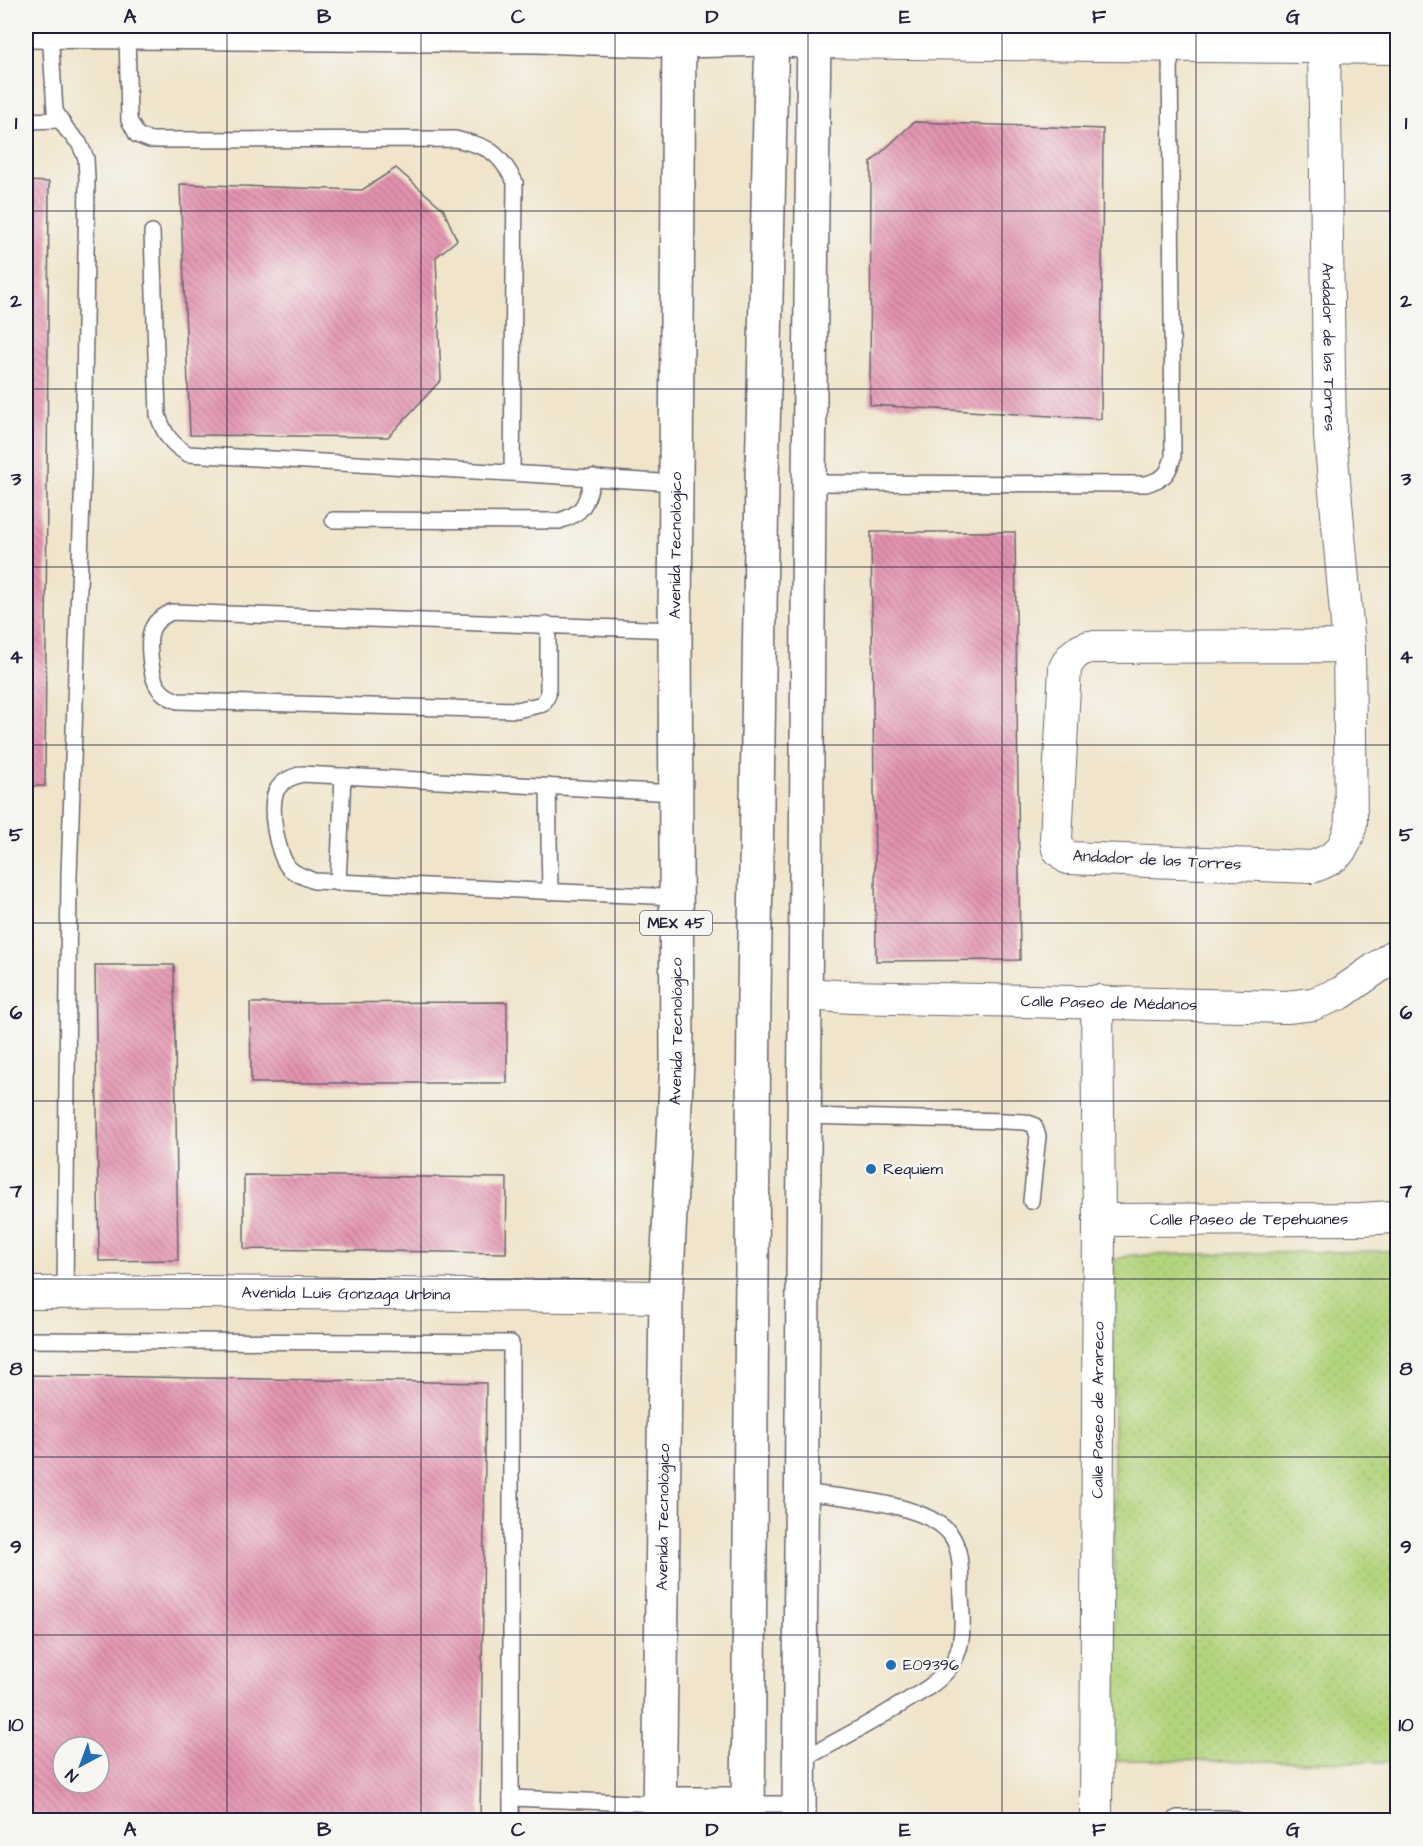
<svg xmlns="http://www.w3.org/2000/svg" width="1423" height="1846" font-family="'Architects Daughter',sans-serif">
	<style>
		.park { fill: url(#park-dots); stroke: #6a7b5c; stroke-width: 1.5 }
		.building { fill: url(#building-back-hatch); fill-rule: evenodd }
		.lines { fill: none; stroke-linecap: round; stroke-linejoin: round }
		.service-casing { stroke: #6a666d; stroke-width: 18 }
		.minor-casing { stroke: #6a666d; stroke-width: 34 }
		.tertiary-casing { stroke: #6a666d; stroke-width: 36 }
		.primary-casing { stroke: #6a666d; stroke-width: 36 }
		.service { stroke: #fff; stroke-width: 15 }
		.minor { stroke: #fff; stroke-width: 32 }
		.tertiary { stroke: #fff; stroke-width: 33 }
		.primary { stroke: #fff; stroke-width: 33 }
		.grid { fill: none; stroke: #22223b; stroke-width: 1.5; stroke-opacity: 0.55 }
		.poi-dot { fill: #1f6fb2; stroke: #f6f6f2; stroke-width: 2 }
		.labels { text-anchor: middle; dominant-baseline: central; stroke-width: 5; stroke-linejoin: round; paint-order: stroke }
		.shield { fill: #f6f6f2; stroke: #626272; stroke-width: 1.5 }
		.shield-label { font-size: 15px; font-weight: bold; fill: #22223b }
		.street-label { font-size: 16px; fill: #22223b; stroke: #f6f6f2 }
		.poi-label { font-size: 16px; fill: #22223b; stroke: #f6f6f2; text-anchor: start }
		.neatline { fill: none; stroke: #22223b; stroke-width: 2 }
		.grid-label { font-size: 20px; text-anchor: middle; font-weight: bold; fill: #22223b }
	</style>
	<defs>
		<pattern id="park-dots" width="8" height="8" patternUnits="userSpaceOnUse" patternTransform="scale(1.5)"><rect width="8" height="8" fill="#b2d47d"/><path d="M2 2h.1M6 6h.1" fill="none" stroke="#99b66d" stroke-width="1.8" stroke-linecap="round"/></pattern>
		<pattern id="building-back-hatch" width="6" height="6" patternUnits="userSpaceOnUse" patternTransform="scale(1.5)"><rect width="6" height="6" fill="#e392af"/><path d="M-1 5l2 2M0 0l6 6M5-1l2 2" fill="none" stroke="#b87790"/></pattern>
	</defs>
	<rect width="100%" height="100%" fill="#f6f6f2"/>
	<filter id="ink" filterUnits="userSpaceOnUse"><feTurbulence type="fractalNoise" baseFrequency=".0167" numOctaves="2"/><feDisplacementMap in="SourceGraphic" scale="12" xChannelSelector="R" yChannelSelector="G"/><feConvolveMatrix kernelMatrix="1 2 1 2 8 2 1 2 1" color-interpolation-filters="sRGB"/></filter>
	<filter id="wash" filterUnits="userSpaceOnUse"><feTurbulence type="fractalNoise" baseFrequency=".008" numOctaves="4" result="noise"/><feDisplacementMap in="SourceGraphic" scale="24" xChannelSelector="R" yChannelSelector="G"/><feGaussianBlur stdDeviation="1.35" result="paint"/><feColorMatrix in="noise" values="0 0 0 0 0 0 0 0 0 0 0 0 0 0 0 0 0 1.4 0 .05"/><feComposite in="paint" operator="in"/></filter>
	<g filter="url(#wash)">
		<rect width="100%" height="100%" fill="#f0e4ca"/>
		<!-- park -->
		<path class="park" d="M1397 1247V1762L1114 1760V1260L1131 1255 1387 1251Z"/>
		<g id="blocks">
			<!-- building -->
			<g class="building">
				<path d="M914 122 1103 129 1101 419 870 405 871 162Z"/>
				<path d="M396 168 443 209 457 240 436 257 441 380 388 437 190 435 180 184 362 190Z"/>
				<path d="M26 181 49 182 45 786H26Z"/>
				<path d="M871 532H1015L1020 960 876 961Z"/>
				<path d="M95 965H174L178 1260 99 1261Z"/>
				<path d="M507 1002V1083H251L250 1003Z"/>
				<path d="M244 1175 507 1178 506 1253 244 1249Z"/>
				<path d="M26 1375 486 1383 480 1820H26ZM63 1747H99V1783H63Z"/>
			</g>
		</g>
	</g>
	<g filter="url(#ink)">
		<use href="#blocks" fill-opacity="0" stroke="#6a666d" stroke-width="1.5"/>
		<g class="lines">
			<defs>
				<g id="service">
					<path d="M50 31 55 111 67 130 79 143 86 158 87 178 83 472 69 876 65 1293"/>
					<path d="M127 32 129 120 137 135 150 140 455 139C490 147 498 151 515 182L512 472"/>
					<path d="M26 121 60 120"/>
					<path d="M152 232 158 415C164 434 171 444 188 454L677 483"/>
					<path d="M809 483 1146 484C1165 478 1168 475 1173 457L1170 45"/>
					<path d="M333 520 559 521C586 513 586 502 593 477"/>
					<path d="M548 624V695L543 704 517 710 178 701C170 698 163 695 158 687 151 677 146 639 153 627 157 619 164 616 171 612L675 630"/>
					<path d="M548 786 550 892"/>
					<path d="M338 883 343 776"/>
					<path d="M675 897 314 881C305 877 296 875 289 868 277 855 267 803 278 788 284 780 292 777 302 774L676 793"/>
					<path d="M804 1116 1005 1121 1025 1122 1034 1125 1038 1136 1031 1201"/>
					<path d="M26 1340 511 1343V1820"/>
					<path d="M799 1761C834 1743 869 1724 903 1703 918 1694 935 1685 947 1671 965 1651 963 1622 961 1597 960 1577 963 1552 951 1535 927 1502 839 1497 801 1492"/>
					<path d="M511 1798 659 1804"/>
					<path d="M749 1804H798"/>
					<path d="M1177 1818H1228L1237 1820"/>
				</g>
				<g id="minor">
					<path d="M815 42 1398 48"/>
					<path id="s1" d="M1324 47 1330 436 1349 646 1351 824C1345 850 1338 858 1312 867L1068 858 1058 849 1056 839 1065 668C1071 656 1076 651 1089 647L1349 646"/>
					<path id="s2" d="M805 994 851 997 1287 1007 1313 1004 1341 993 1398 953"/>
					<path id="s3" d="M1099 1220 1361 1219 1393 1217 1398 1215"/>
					<path id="s4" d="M26 1293 204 1292 666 1297"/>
					<path id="s5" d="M1096 1820 1099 1220 1097 1001"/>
				</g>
				<g id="tertiary">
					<path d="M26 31 538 36 679 41 772 39 815 42"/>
					<path d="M799 1820 809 483 814 26"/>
				</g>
				<g id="primary">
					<path d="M659 1804H749"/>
					<path id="s6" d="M659 1820 666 1297 677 1060 675 630 679 26"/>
					<path d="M748 1820 754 996 762 480 772 26"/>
				</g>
			</defs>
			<!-- service casing -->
			<use href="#service" class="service-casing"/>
			<!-- minor casing -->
			<use href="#minor" class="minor-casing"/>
			<!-- tertiary casing -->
			<use href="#tertiary" class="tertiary-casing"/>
			<!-- primary casing -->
			<use href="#primary" class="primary-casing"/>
			<!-- service -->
			<use href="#service" class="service"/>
			<!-- minor -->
			<use href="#minor" class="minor"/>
			<!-- tertiary -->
			<use href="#tertiary" class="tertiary"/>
			<!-- primary -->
			<use href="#primary" class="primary"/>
		</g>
	</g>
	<!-- grid -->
	<path class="grid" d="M227 26V1820M421 26V1820M615 26V1820M808 26V1820M1002 26V1820M1196 26V1820M26 211H1398M26 389H1398M26 567H1398M26 745H1398M26 923H1398M26 1101H1398M26 1279H1398M26 1457H1398M26 1635H1398"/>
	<!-- markers -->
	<g class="poi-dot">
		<circle cx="871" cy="1169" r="6"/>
		<circle cx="891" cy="1665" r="6"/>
	</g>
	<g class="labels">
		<!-- shield labels -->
		<rect class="shield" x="640" y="911" width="72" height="24" rx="4.5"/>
		<g class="shield-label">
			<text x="676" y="923">MEX 45</text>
		</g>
		<!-- street labels -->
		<g class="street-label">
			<text stroke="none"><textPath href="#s1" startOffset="300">Andador de las Torres</textPath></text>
			<text stroke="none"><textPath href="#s6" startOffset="1275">Avenida Tecnológico</textPath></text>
			<text transform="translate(1157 860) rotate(3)">Andador de las Torres</text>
			<text stroke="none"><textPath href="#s2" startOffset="304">Calle Paseo de Médanos</textPath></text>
			<text stroke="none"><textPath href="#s6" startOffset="789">Avenida Tecnológico</textPath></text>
			<text stroke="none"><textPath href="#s3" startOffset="150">Calle Paseo de Tepehuanes</textPath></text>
			<text stroke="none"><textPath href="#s4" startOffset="320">Avenida Luis Gonzaga Urbina</textPath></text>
			<text stroke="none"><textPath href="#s5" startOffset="410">Calle Paseo de Arareco</textPath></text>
			<text stroke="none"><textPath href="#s6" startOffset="303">Avenida Tecnológico</textPath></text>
		</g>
		<!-- poi labels -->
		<g class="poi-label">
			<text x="883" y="1169">Requiem</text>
			<text x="903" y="1665">E09396</text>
		</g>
	</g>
	<!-- margin -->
	<rect width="1423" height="1846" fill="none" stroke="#f6f6f2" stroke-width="66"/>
	<!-- north arrow -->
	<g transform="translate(81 1765) rotate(221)"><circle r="28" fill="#f6f6f2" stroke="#a1a1a9" stroke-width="1.5"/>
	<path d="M0-4.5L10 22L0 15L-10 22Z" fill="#1f6fb2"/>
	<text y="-9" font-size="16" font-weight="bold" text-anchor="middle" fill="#22223b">N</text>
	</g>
	<rect x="33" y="33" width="1357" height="1780" class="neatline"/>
	<g class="grid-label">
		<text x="130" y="23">A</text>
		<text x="324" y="23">B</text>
		<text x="518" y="23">C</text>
		<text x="712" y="23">D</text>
		<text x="905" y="23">E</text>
		<text x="1099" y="23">F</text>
		<text x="1293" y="23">G</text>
		<text x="16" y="129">1</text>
		<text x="1406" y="129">1</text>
		<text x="16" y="307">2</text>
		<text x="1406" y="307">2</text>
		<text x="16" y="485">3</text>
		<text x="1406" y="485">3</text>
		<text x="16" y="663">4</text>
		<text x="1406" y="663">4</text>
		<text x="16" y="841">5</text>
		<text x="1406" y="841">5</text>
		<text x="16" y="1019">6</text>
		<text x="1406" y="1019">6</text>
		<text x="16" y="1197">7</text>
		<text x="1406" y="1197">7</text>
		<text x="16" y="1375">8</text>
		<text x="1406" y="1375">8</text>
		<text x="16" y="1553">9</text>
		<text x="1406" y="1553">9</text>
		<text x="16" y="1731">10</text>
		<text x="1406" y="1731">10</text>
		<text x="130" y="1836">A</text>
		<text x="324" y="1836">B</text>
		<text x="518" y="1836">C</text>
		<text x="712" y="1836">D</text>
		<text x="905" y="1836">E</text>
		<text x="1099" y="1836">F</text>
		<text x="1293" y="1836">G</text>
	</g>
</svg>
